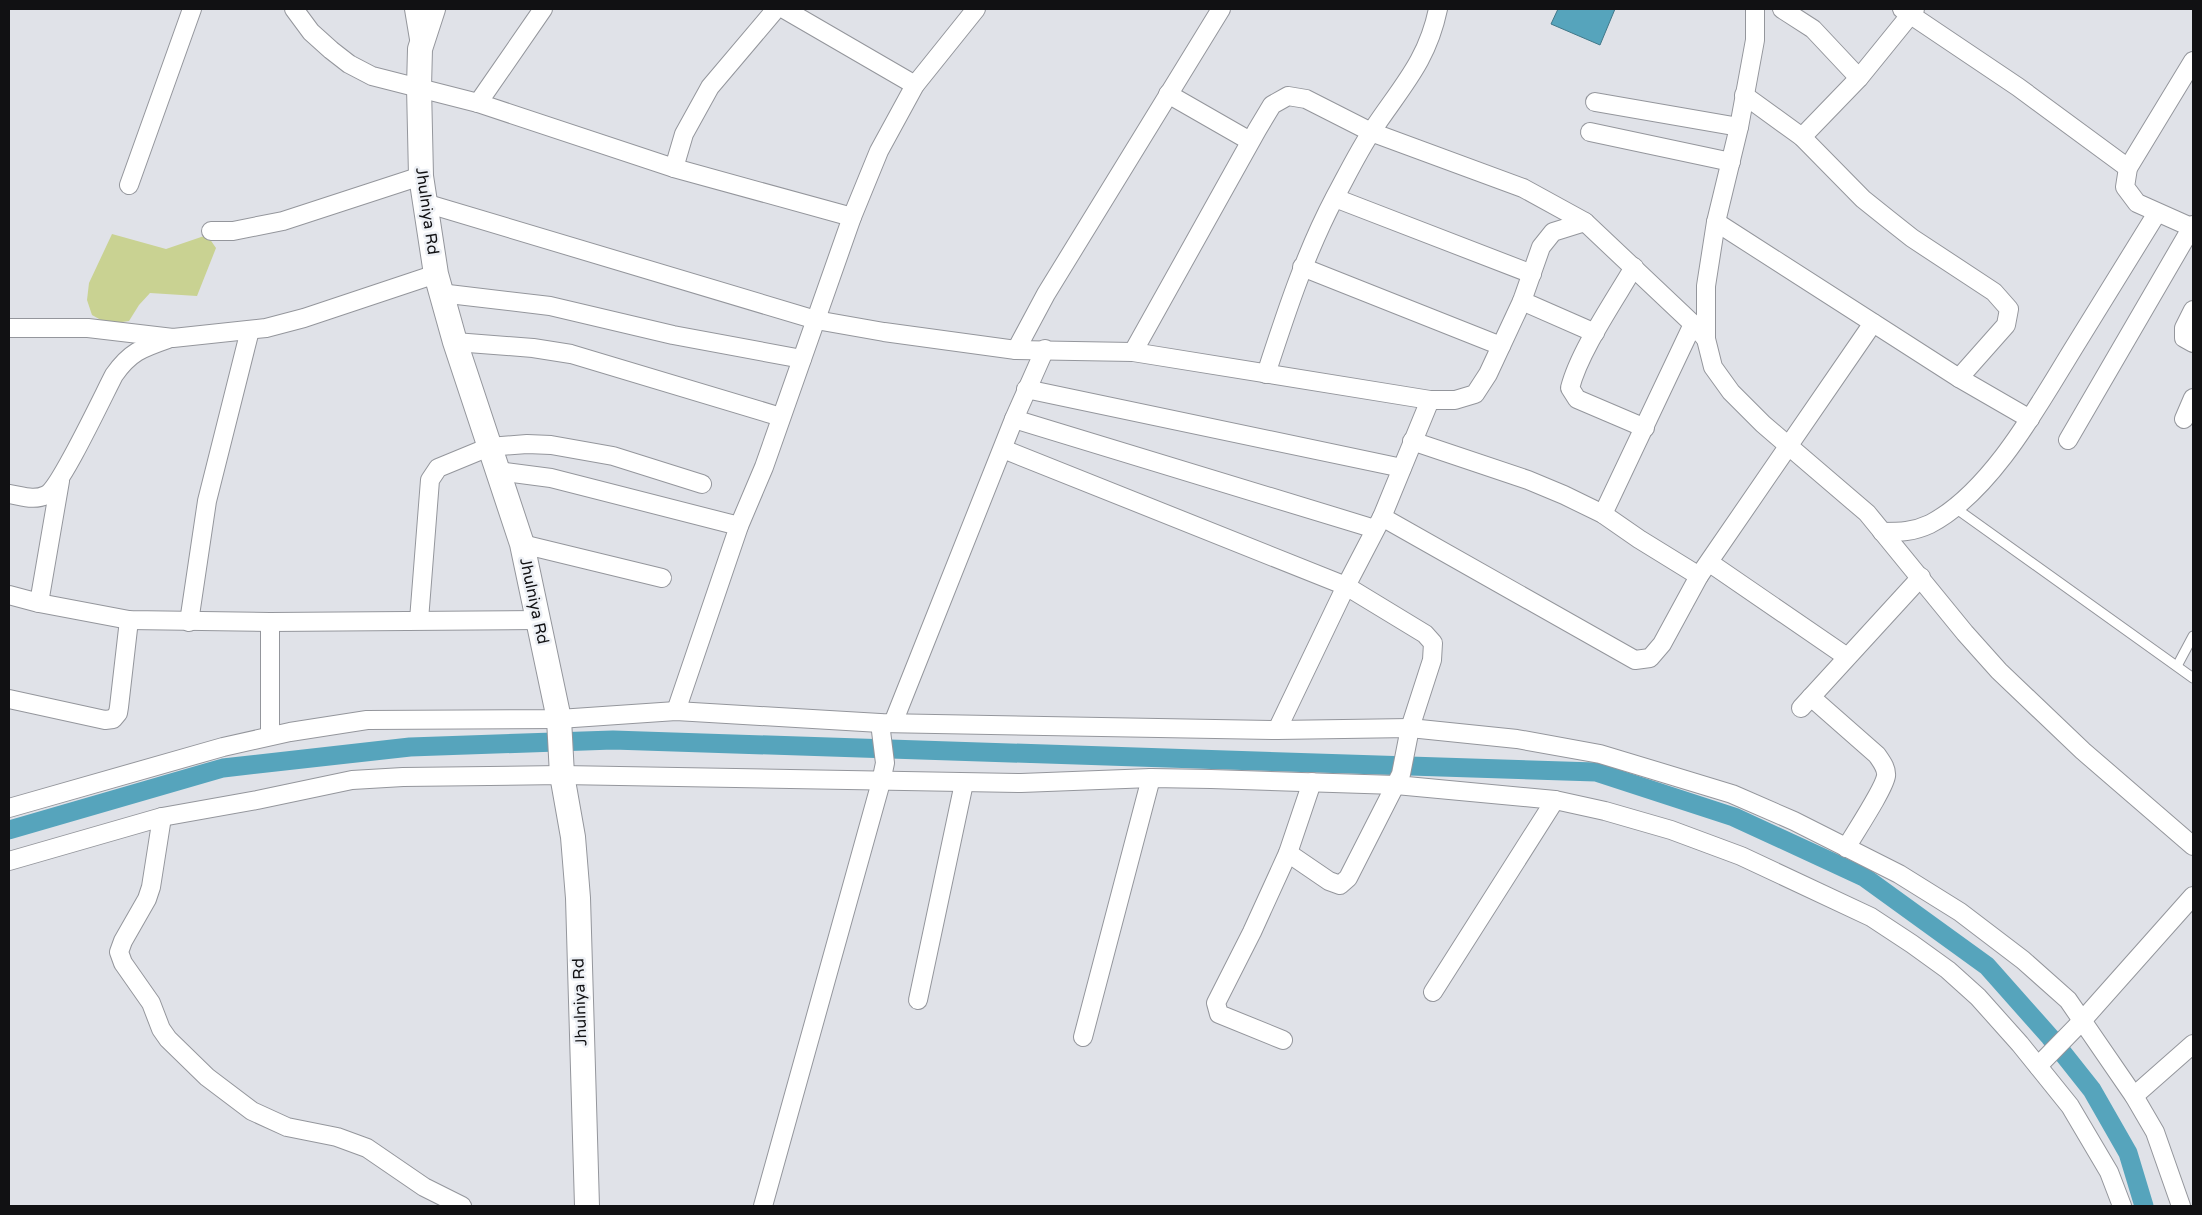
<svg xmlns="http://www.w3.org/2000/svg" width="2202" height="1215" font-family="'Varela Round',sans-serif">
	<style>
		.green { fill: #c9d292 }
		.water { fill: #56a4bc; stroke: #417889 }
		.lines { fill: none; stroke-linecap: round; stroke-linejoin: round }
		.canal { stroke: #56a4bc; stroke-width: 19 }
		.lane-casing { stroke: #94969c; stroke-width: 11 }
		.street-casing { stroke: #94969c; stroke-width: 20 }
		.secondary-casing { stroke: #94969c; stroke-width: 26 }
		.lane { stroke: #fff; stroke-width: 9 }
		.street { stroke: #fff; stroke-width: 18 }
		.secondary { stroke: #fff; stroke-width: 24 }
		.labels { text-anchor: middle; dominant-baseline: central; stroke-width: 5; stroke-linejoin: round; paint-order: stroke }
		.street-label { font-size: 16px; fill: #111113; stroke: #edf0f5 }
	</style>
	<rect width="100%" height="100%" fill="#e0e2e8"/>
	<!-- green -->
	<path class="green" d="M112 234 166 249 207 235 216 248 197 296 150 293 139 305 129 321 108 324 92 315 87 300 89 283Z"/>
	<!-- water -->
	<path class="water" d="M1558 9H1615L1600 45 1551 24Z"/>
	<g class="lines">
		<!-- canal -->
		<path class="canal" d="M9 830 223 768 410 747 613 740 1596 772 1734 817 1864 877 1987 966 2050 1037 2092 1090 2128 1153 2144 1206"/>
		<defs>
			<g id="lane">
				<path d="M1954 507 2193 678"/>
				<path d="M2177 666 2193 636"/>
			</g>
			<g id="street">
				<path d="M294 9 311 32 331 50 349 64 372 76 478 103 674 168 852 217"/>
				<path d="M414 9 420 45"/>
				<path d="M784 9 915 85"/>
				<path d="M1755 9V40L1739 127 1716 222 1706 286V339L1713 367 1731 392 1763 424 1867 513 1965 633 1999 671 2083 751 2193 846"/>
				<path d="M1782 9 1813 29 1859 78"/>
				<path d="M1902 9 2018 87 2128 168"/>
				<path d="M2193 61 2128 168 2125 187 2137 203 2193 228"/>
				<path d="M1168 94 1250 141"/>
				<path d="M1744 95 1802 137 1863 199 1888 219 1912 238 1994 292 2009 309 2006 325 1959 378"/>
				<path d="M1595 102 1739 127"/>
				<path d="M478 103 543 9"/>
				<path d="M1590 132 1731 162"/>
				<path d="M1802 137 1859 78 1915 9"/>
				<path d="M674 168 684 134 710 87 776 9"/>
				<path d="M129 185 192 9"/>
				<path d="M1335 198 1532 274"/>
				<path d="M425 203 816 320 884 332 1016 350 1133 352 1430 400H1455L1475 394 1488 374 1522 301 1541 247 1553 232 1585 222 1693 324 1706 339"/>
				<path d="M1716 222 1959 378 2030 419"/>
				<path d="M211 231H233L283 221 421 176"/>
				<path d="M1302 267 1501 346"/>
				<path d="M1634 267C1614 301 1579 352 1570 388L1577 399 1645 428"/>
				<path d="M440 293 550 306 673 335 802 359"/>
				<path d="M1522 301 1595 333"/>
				<path d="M2193 310 2184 328V338L2193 343"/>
				<path d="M9 328H88L173 338 266 328 304 318 436 274"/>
				<path d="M455 342 533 348 571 354 781 417"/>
				<path d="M1016 350 1046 294 1221 9"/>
				<path d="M1133 352 1257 130 1272 105 1288 96 1306 99 1371 132 1523 188 1585 222"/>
				<path d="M1266 374C1286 313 1305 254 1335 197 1347 175 1358 152 1372 131 1401 87 1427 62 1438 9"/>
				<path d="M1026 389 1402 468"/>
				<path d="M1014 419 1375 529"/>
				<path d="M2184 419 2193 398"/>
				<path d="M2068 440 2193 225"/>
				<path d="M1412 441 1528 480 1564 495 1603 514 1639 539 1699 576"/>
				<path d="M1003 449 1346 586 1425 634 1433 643 1432 660 1410 728 1401 774 1348 878 1340 885 1329 881 1288 853"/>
				<path d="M498 471 551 478 739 526"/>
				<path d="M9 494C22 496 34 501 46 495 60 488 104 394 114 375 130 352 142 348 168 339"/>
				<path d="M1603 514 1693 324"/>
				<path d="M1382 517 1635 660 1650 658 1662 644 1699 576 1873 323"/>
				<path d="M1882 532C1900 532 1913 532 1930 524 1991 492 2038 406 2073 349 2101 304 2129 258 2157 213"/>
				<path d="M522 544 662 578"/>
				<path d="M1710 563 1847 657"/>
				<path d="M9 595 39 603 129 620 270 622 539 620"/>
				<path d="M39 603 60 481"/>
				<path d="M419 620 430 480 438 468 489 447 527 444 551 445 613 456 702 484"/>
				<path d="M189 622 207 501 250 330"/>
				<path d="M1811 697 1877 755C1881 761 1887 768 1886 776 1884 789 1854 834 1846 848"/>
				<path d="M9 699 105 720 113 719 118 713 119 707 129 620"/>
				<path d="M1801 708 1921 577"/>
				<path d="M676 711 739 526 764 467 852 217 879 151 915 85 976 9"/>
				<path d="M893 723 1014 419 1045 349"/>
				<path d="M1277 730 1346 586 1382 517 1430 400"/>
				<path d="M270 736V622"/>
				<path d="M9 808 223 747 290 732 367 720 559 719 676 711 880 723 1277 730 1410 728 1517 739 1600 754 1732 794 1794 821 1899 874 1960 912 2023 960 2068 1000 2134 1096 2155 1132 2181 1206"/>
				<path d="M162 817 151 887 147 899 123 941 119 952 123 963 151 1003 161 1029 168 1039 207 1077 252 1111 287 1127 337 1137 367 1148 424 1187 462 1206"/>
				<path d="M9 861 162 817 257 800 352 780 403 777 562 775 1021 783 1151 778 1211 779 1396 785 1555 800 1605 811 1671 830 1741 856 1871 917 1912 944 1948 970 1978 997 2020 1044 2070 1106 2109 1172 2122 1206"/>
				<path d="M1433 992 1555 800"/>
				<path d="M918 1000 964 783"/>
				<path d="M1083 1037 1151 778"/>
				<path d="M1283 1040 1219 1014 1216 1003 1252 932 1288 853 1312 782"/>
				<path d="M2038 1066 2081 1022 2193 896"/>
				<path d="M2134 1096 2193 1044"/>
				<path d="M763 1206 881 782 885 763 880 723"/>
			</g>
			<path id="secondary" d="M433 9 420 49 419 87 421 176 436 274 455 342 522 544 559 719 562 775 573 837 578 898 587 1206"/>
		</defs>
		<!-- lane casing -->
		<use href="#lane" class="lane-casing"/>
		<!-- street casing -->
		<use href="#street" class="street-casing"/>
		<!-- secondary casing -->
		<use href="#secondary" class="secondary-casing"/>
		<!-- lane -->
		<use href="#lane" class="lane"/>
		<!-- street -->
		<use href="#street" class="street"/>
		<!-- secondary -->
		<use href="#secondary" class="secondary"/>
	</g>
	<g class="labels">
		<!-- street labels -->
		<g class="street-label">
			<text transform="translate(427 211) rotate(82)">Jhulniya Rd</text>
			<text transform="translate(534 601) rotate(78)">Jhulniya Rd</text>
			<text transform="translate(580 1002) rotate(-92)">Jhulniya Rd</text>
		</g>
	</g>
	<!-- border -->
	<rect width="2202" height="1215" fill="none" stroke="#111113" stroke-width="20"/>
</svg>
